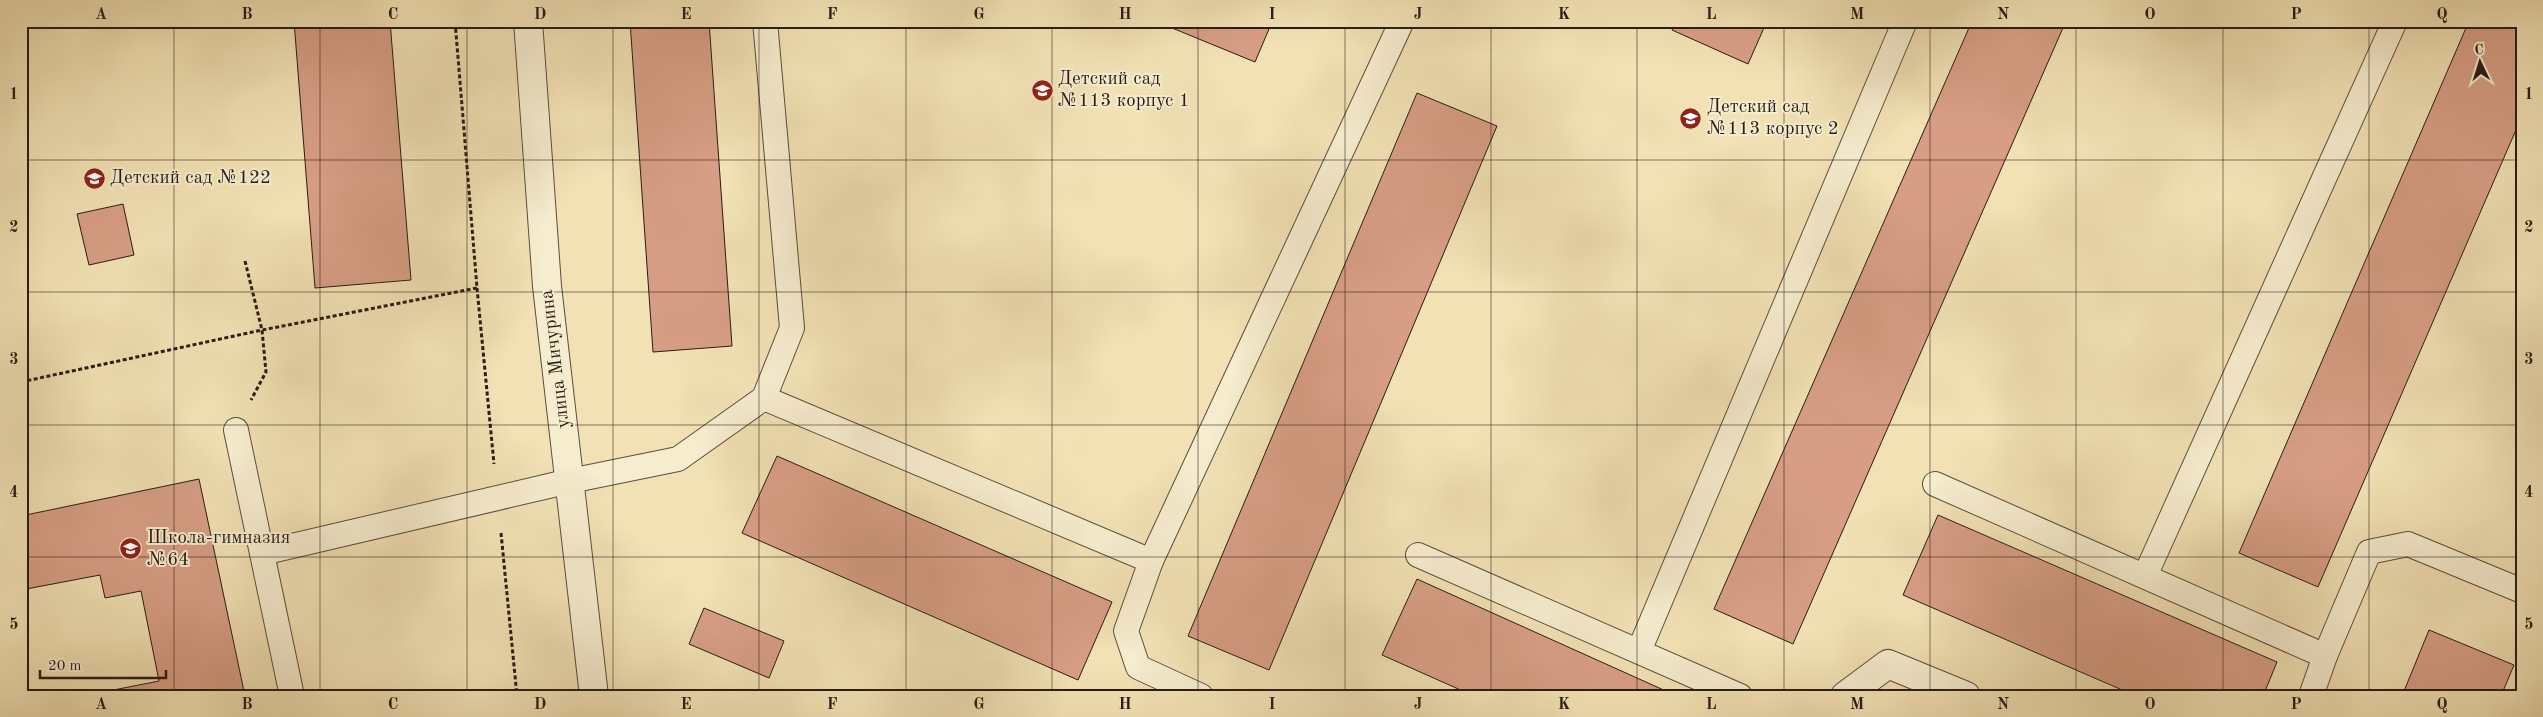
<svg xmlns="http://www.w3.org/2000/svg" width="2543" height="717" font-family="'Old Standard TT',serif">
	<style>
		.building { fill: #d79e85; stroke: #281c16 }
		.lines { fill: none; stroke-linecap: round; stroke-linejoin: round }
		.service-casing { stroke: #5a4d3e; stroke-width: 26 }
		.minor-casing { stroke: #5a4d3e; stroke-width: 30 }
		.path { stroke: #281c16; stroke-width: 3; stroke-dasharray: 4 2.5; stroke-linecap: butt }
		.service { stroke: #f6ecce; stroke-width: 24 }
		.minor { stroke: #f6ecce; stroke-width: 28 }
		.grid { fill: none; stroke: #281c16; stroke-width: 1; stroke-opacity: 0.55 }
		.labels { text-anchor: middle; dominant-baseline: central; stroke-width: 4; stroke-linejoin: round; paint-order: stroke }
		.poi-label { font-size: 19px; fill: #281c16; stroke: #f6ecce; text-anchor: start }
		.street-label { font-size: 19px; fill: #281c16; stroke: #f6ecce }
		.neatline { fill: none; stroke: #281c16; stroke-width: 2 }
		.grid-label { font-size: 16px; text-anchor: middle; font-weight: bold; fill: #281c16 }
	</style>
	<rect width="100%" height="100%" fill="#f1e1b4"/>
	<filter id="stains"><feTurbulence type="fractalNoise" baseFrequency=".004" numOctaves="4"/><feColorMatrix values="0 0 0 0 .2 0 0 0 0 .09 0 0 0 0 .02 0 0 0 .5 -.17"/></filter>
	<radialGradient id="worn" r=".72"><stop offset=".6" stop-color="#630" stop-opacity="0"/><stop offset="1" stop-color="#630" stop-opacity=".3"/></radialGradient>
	<!-- building -->
	<g class="building">
		<path d="M294 21H390L411 280 315 288Z"/>
		<path d="M630 21H709L732 346 653 352Z"/>
		<path d="M1155 21H1251L1269 29 1255 62Z"/>
		<path d="M1676 21H1767L1748 64 1672 30Z"/>
		<path d="M1972 21H2066L1793 644 1714 609Z"/>
		<path d="M2469 21H2522V116L2318 587 2239 553Z"/>
		<path d="M1417 93 1497 126 1269 670 1188 636Z"/>
		<path d="M123 204 134 255 89 265 77 214Z"/>
		<path d="M777 456 1112 602 1078 680 742 533Z"/>
		<path d="M199 479 245 696H83L159 681 141 591 105 598 100 575 21 590V516Z"/>
		<path d="M1938 515 2277 662 2263 696H2136L1903 595Z"/>
		<path d="M1417 579 1677 696H1474L1382 655Z"/>
		<path d="M704 608 784 641 769 678 689 644Z"/>
		<path d="M2429 630 2514 665 2501 696H2402Z"/>
	</g>
	<g class="lines">
		<defs>
			<g id="service">
				<path d="M764 398 1151 561 1402 21"/>
				<path d="M236 430 292 696"/>
				<path d="M1935 484 2325 656 2311 696"/>
				<path d="M262 553 570 481 678 459 764 398 792 328 765 21"/>
				<path d="M1418 555 1740 696"/>
				<path d="M1151 561 1126 631 1138 667 1201 696"/>
				<path d="M2145 576 2395 21"/>
				<path d="M1639 651 1905 21"/>
				<path d="M2325 656 2369 552 2408 544 2522 591"/>
			</g>
			<g id="minor">
				<path d="M528 21 547 286 594 696"/>
				<path d="M1845 696 1888 664 1966 696"/>
			</g>
		</defs>
		<!-- service casing -->
		<use href="#service" class="service-casing"/>
		<!-- minor casing -->
		<use href="#minor" class="minor-casing"/>
		<!-- path -->
		<g class="path">
			<path d="M245 261 262 330 266 372 251 400"/>
			<path d="M477 288 494 464"/>
			<path d="M21 382 262 330 477 288 455 21"/>
			<path d="M501 533 517 696"/>
		</g>
		<!-- service -->
		<use href="#service" class="service"/>
		<!-- minor -->
		<use href="#minor" class="minor"/>
	</g>
	<!-- grid -->
	<path class="grid" d="M174 21V696M320 21V696M467 21V696M613 21V696M759 21V696M906 21V696M1052 21V696M1198 21V696M1345 21V696M1491 21V696M1637 21V696M1784 21V696M1930 21V696M2076 21V696M2223 21V696M2369 21V696M21 160H2522M21 292H2522M21 425H2522M21 557H2522"/>
	<!-- icons -->
	<defs>
		<symbol id="school-disc" viewBox="-11 -11 22 22"><circle r="9.5" fill="#8f2418" stroke="#f6ecce"/><path d="M0-5L7-2L0 1L-7-2ZM-4 1L0 2.5L4 1V4Q0 6-4 4Z" fill="#fff"/></symbol>
	</defs>
	<g fill-rule="evenodd">
		<use href="#school-disc" x="1030" y="78" width="25" height="25"/>
		<use href="#school-disc" x="1678" y="106" width="25" height="25"/>
		<use href="#school-disc" x="82" y="166" width="25" height="25"/>
		<use href="#school-disc" x="118" y="536" width="25" height="25"/>
	</g>
	<g class="labels">
		<!-- poi labels -->
		<g class="poi-label">
			<text x="1058" y="79">Детский сад<tspan x="1058" dy="22">№113 корпус 1</tspan></text>
			<text x="1707" y="107">Детский сад<tspan x="1707" dy="22">№113 корпус 2</tspan></text>
			<text x="110" y="178">Детский сад №122</text>
			<text x="147" y="538">Школа-гимназия<tspan x="147" dy="22">№64</tspan></text>
		</g>
		<!-- street labels -->
		<g class="street-label">
			<text transform="translate(556 359) rotate(-97)">улица Мичурина</text>
		</g>
	</g>
	<!-- margin -->
	<rect width="2543" height="717" fill="none" stroke="#f1e1b4" stroke-width="55"/>
	<!-- north arrow -->
	<g transform="translate(2480 62) rotate(356)" stroke="#f6ecce" stroke-width="4" paint-order="stroke">
	<path d="M0-4L9 19L0 12L-9 19Z" fill="#281c16"/>
	<text y="-8" font-size="14" font-weight="bold" text-anchor="middle" fill="#281c16">С</text>
	</g>
	<!-- scale -->
	<path d="M40 670v8h126v-8" fill="none" stroke="#281c16" stroke-width="2.5"/>
	<text x="48" y="670" font-size="15" fill="#281c16" stroke="#f6ecce" stroke-width="4" paint-order="stroke">20 m</text>
	<rect x="28" y="28" width="2488" height="662" class="neatline"/>
	<g class="grid-label">
		<text x="101" y="19">A</text>
		<text x="247" y="19">B</text>
		<text x="393" y="19">C</text>
		<text x="540" y="19">D</text>
		<text x="686" y="19">E</text>
		<text x="832" y="19">F</text>
		<text x="979" y="19">G</text>
		<text x="1125" y="19">H</text>
		<text x="1272" y="19">I</text>
		<text x="1418" y="19">J</text>
		<text x="1564" y="19">K</text>
		<text x="1711" y="19">L</text>
		<text x="1857" y="19">M</text>
		<text x="2003" y="19">N</text>
		<text x="2150" y="19">O</text>
		<text x="2296" y="19">P</text>
		<text x="2442" y="19">Q</text>
		<text x="14" y="99">1</text>
		<text x="2529" y="99">1</text>
		<text x="14" y="232">2</text>
		<text x="2529" y="232">2</text>
		<text x="14" y="364">3</text>
		<text x="2529" y="364">3</text>
		<text x="14" y="497">4</text>
		<text x="2529" y="497">4</text>
		<text x="14" y="629">5</text>
		<text x="2529" y="629">5</text>
		<text x="101" y="709">A</text>
		<text x="247" y="709">B</text>
		<text x="393" y="709">C</text>
		<text x="540" y="709">D</text>
		<text x="686" y="709">E</text>
		<text x="832" y="709">F</text>
		<text x="979" y="709">G</text>
		<text x="1125" y="709">H</text>
		<text x="1272" y="709">I</text>
		<text x="1418" y="709">J</text>
		<text x="1564" y="709">K</text>
		<text x="1711" y="709">L</text>
		<text x="1857" y="709">M</text>
		<text x="2003" y="709">N</text>
		<text x="2150" y="709">O</text>
		<text x="2296" y="709">P</text>
		<text x="2442" y="709">Q</text>
	</g>
	<rect width="100%" height="100%" filter="url(#stains)"/>
	<rect width="100%" height="100%" fill="url(#worn)"/>
</svg>
